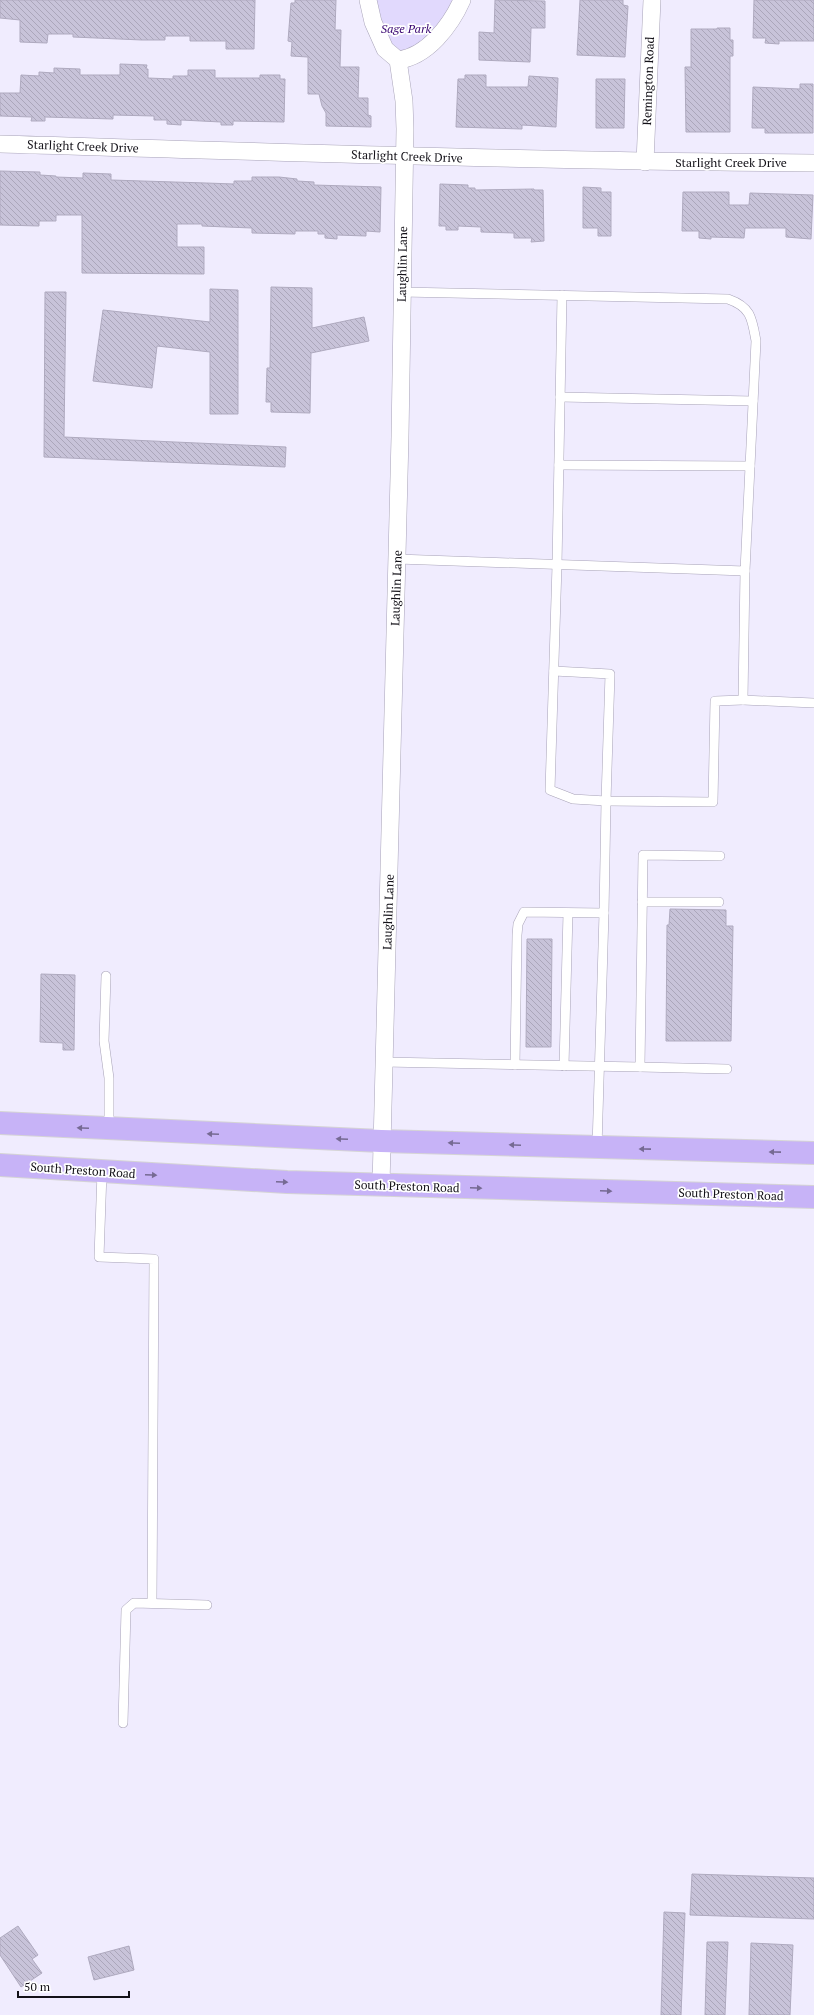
<svg xmlns="http://www.w3.org/2000/svg" width="814" height="2015" font-family="'PT Serif',serif">
	<style>
		.park { fill: #e1d9fd }
		.building { fill: url(#building-back-hatch); stroke: #afaabf }
		.lines { fill: none; stroke-linecap: round; stroke-linejoin: round }
		.lane-casing { stroke: #a8a3b8; stroke-width: 10 }
		.street-casing { stroke: #a8a3b8; stroke-width: 18 }
		.primary-casing { stroke: #d5d4d5; stroke-width: 24 }
		.lane { stroke: #fff; stroke-width: 9 }
		.street { stroke: #fff; stroke-width: 17 }
		.primary { stroke: #c7b3f7; stroke-width: 22 }
		.oneway { fill: #766a93 }
		.labels { text-anchor: middle; dominant-baseline: central; stroke-width: 3.5; stroke-linejoin: round; paint-order: stroke }
		.park-label { font-size: 12px; font-style: italic; fill: #3a0873; stroke: #fff }
		.street-label { font-size: 12px; fill: #131118; stroke: #fff }
	</style>
	<defs>
		<pattern id="building-back-hatch" width="6" height="6" patternUnits="userSpaceOnUse"><rect width="6" height="6" fill="#c8c3d9"/><path d="M-1 5l2 2M0 0l6 6M5-1l2 2" fill="none" stroke="#aba6ba"/></pattern>
	</defs>
	<rect width="100%" height="100%" fill="#f0ecfe"/>
	<!-- park -->
	<path class="park" d="M368 0H462L451 18 398 60Z"/>
	<!-- building -->
	<g class="building">
		<path d="M0 0H255L254 49H226V41H190V36H165V40H142L73 37V34H48L47 43 20 42V20L0 18Z"/>
		<path d="M295 0H336L335 30H341L340 67H359L358 98H368V115L371 116V127L326 126V113L322 106 319 94H308V57L291 56 292 42 288 41 289 28 291 3H295Z"/>
		<path d="M495 0 545 1V28H531L530 62 479 60V32L494 33Z"/>
		<path d="M580 0H623V5L628 6 625 57 577 55Z"/>
		<path d="M754 0H814V41H779V44L765 43 766 38H753Z"/>
		<path d="M717 28H730V40H733V56H730V132H686L685 67H691V29H717Z"/>
		<path d="M120 64 147 65 146 69H148V78L173 79V76H188V70H215V78H260V75H280V79H285L284 122 233 121V125H221V122L181 120V125L167 124V120H154V116L113 115V119L45 117V121H31L32 117 0 116V93H20L21 75 39 76V72L54 73V68L80 69V75H120Z"/>
		<path d="M465 75H486V87H528L529 76 558 78 556 127 522 125V129L456 127 458 79H465Z"/>
		<path d="M596 79H625L624 128H596Z"/>
		<path d="M800 84H813V133H765V128H752L753 87 800 89Z"/>
		<path d="M0 171 40 172V175L56 176V177L83 178V173L111 174V180L206 183 234 184V181H252V177H279L297 179V181L314 182V185L381 187 380 232 366 231V236L337 235V239L325 238V234H318V231H295V234L252 233V228L202 226V224H177V247H204V274L82 273V215H56V221H39V226L0 225Z"/>
		<path d="M440 184 468 185V188H475V190L534 189V190H543L544 241 531 242 532 238H514V233L481 232V227L458 226V230H446V226H439Z"/>
		<path d="M583 187 601 188V192H611V236H598V228H583Z"/>
		<path d="M683 192H729V205H749L750 193 813 195 811 239 786 237V228H745L744 238 711 237V239L699 238V231H682Z"/>
		<path d="M271 287 312 288V328L364 317 369 341 311 353 310 413 271 412V402H266L267 368H270Z"/>
		<path d="M210 289 238 290V414H210V352L157 346 152 388 93 381 103 310 210 322Z"/>
		<path d="M45 292H66L64 437 286 447 285 467 44 457Z"/>
		<path d="M670 909 726 910V926H733L731 1041H666L667 925H669Z"/>
		<path d="M527 939H552L551 1047H526Z"/>
		<path d="M41 974 75 975 74 1050H63V1043L40 1042Z"/>
		<path d="M692 1874 814 1878V1919L690 1915Z"/>
		<path d="M664 1912 685 1913 681 2015H661Z"/>
		<path d="M18 1926 38 1955 32 1959 42 1973 21 1987 0 1955V1938Z"/>
		<path d="M707 1942H728L725 2015H705Z"/>
		<path d="M751 1943 793 1945 790 2015H749Z"/>
		<path d="M129 1946 134 1970 94 1980 88 1957Z"/>
	</g>
	<g class="lines">
		<defs>
			<g id="lane">
				<path d="M562 295 557 565 550 790 573 799 606 801 604 913"/>
				<path d="M560 397 753 401"/>
				<path d="M559 465 750 466"/>
				<path d="M397 559 745 571 756 341C752 318 751 307 728 299L402 292"/>
				<path d="M554 671 610 674 606 801 713 802 715 701 743 700 745 571"/>
				<path d="M743 700 814 703"/>
				<path d="M720 856 643 855 640 1067 727 1069"/>
				<path d="M642 902H719"/>
				<path d="M106 976 104 1041 109 1078V1129"/>
				<path d="M384 1062 640 1067"/>
				<path d="M515 1065 517 935 518 924 524 912 604 913 597 1148"/>
				<path d="M564 1066 568 913"/>
				<path d="M102 1172 99 1257 154 1259 152 1603"/>
				<path d="M123 1723 126 1610 134 1603 207 1605"/>
			</g>
			<g id="street">
				<path d="M368 0 373 22 385 49 398 60 404 101 405 129 400 437 381 1185"/>
				<path d="M398 60C427 57 451 25 462 0"/>
				<path d="M0 144C271 152 543 161 814 163"/>
				<path d="M645 162 652 0"/>
			</g>
			<g id="primary">
				<path d="M0 1123 381 1141 814 1153"/>
				<path d="M0 1165 287 1182 814 1197"/>
			</g>
		</defs>
		<!-- lane casing -->
		<use href="#lane" class="lane-casing"/>
		<!-- street casing -->
		<use href="#street" class="street-casing"/>
		<!-- primary casing -->
		<use href="#primary" class="primary-casing"/>
		<!-- lane -->
		<use href="#lane" class="lane"/>
		<!-- street -->
		<use href="#street" class="street"/>
		<!-- primary -->
		<use href="#primary" class="primary"/>
	</g>
	<!-- one-way arrows -->
	<defs><path id="oneway-solid" d="M-6-.8H1V-3.2L6.5 0L1 3.2V.8H-6Z"/></defs>
	<g class="oneway">
		<use href="#oneway-solid" transform="translate(83 1128) rotate(-177)"/>
		<use href="#oneway-solid" transform="translate(213 1134) rotate(-177)"/>
		<use href="#oneway-solid" transform="translate(342 1139) rotate(-177)"/>
		<use href="#oneway-solid" transform="translate(454 1143) rotate(-178)"/>
		<use href="#oneway-solid" transform="translate(515 1145) rotate(-178)"/>
		<use href="#oneway-solid" transform="translate(645 1149) rotate(-179)"/>
		<use href="#oneway-solid" transform="translate(775 1152) rotate(-179)"/>
		<use href="#oneway-solid" transform="translate(151 1175) rotate(3)"/>
		<use href="#oneway-solid" transform="translate(282 1182) rotate(3)"/>
		<use href="#oneway-solid" transform="translate(476 1188) rotate(2)"/>
		<use href="#oneway-solid" transform="translate(606 1191) rotate(2)"/>
	</g>
	<g class="labels">
		<!-- park labels -->
		<g class="park-label">
			<text x="406" y="28">Sage Park</text>
		</g>
		<!-- street labels -->
		<g class="street-label">
			<text transform="translate(648 81) rotate(-88)">Remington Road</text>
			<text transform="translate(83 146) rotate(2)">Starlight Creek Drive</text>
			<text transform="translate(407 156) rotate(2)">Starlight Creek Drive</text>
			<text x="731" y="162">Starlight Creek Drive</text>
			<text transform="translate(402 264) rotate(-89)">Laughlin Lane</text>
			<text transform="translate(396 588) rotate(-88)">Laughlin Lane</text>
			<text transform="translate(388 912) rotate(-88)">Laughlin Lane</text>
			<text transform="translate(83 1170) rotate(4)">South Preston Road</text>
			<text transform="translate(407 1186) rotate(2)">South Preston Road</text>
			<text transform="translate(731 1194) rotate(2)">South Preston Road</text>
		</g>
	</g>
	<!-- scale -->
	<path d="M18 1991v6h111v-6" fill="none" stroke="#131118" stroke-width="2"/>
	<text x="24" y="1991" font-size="12" fill="#131118" stroke="#ffffff" stroke-width="3" paint-order="stroke">50 m</text>
</svg>
